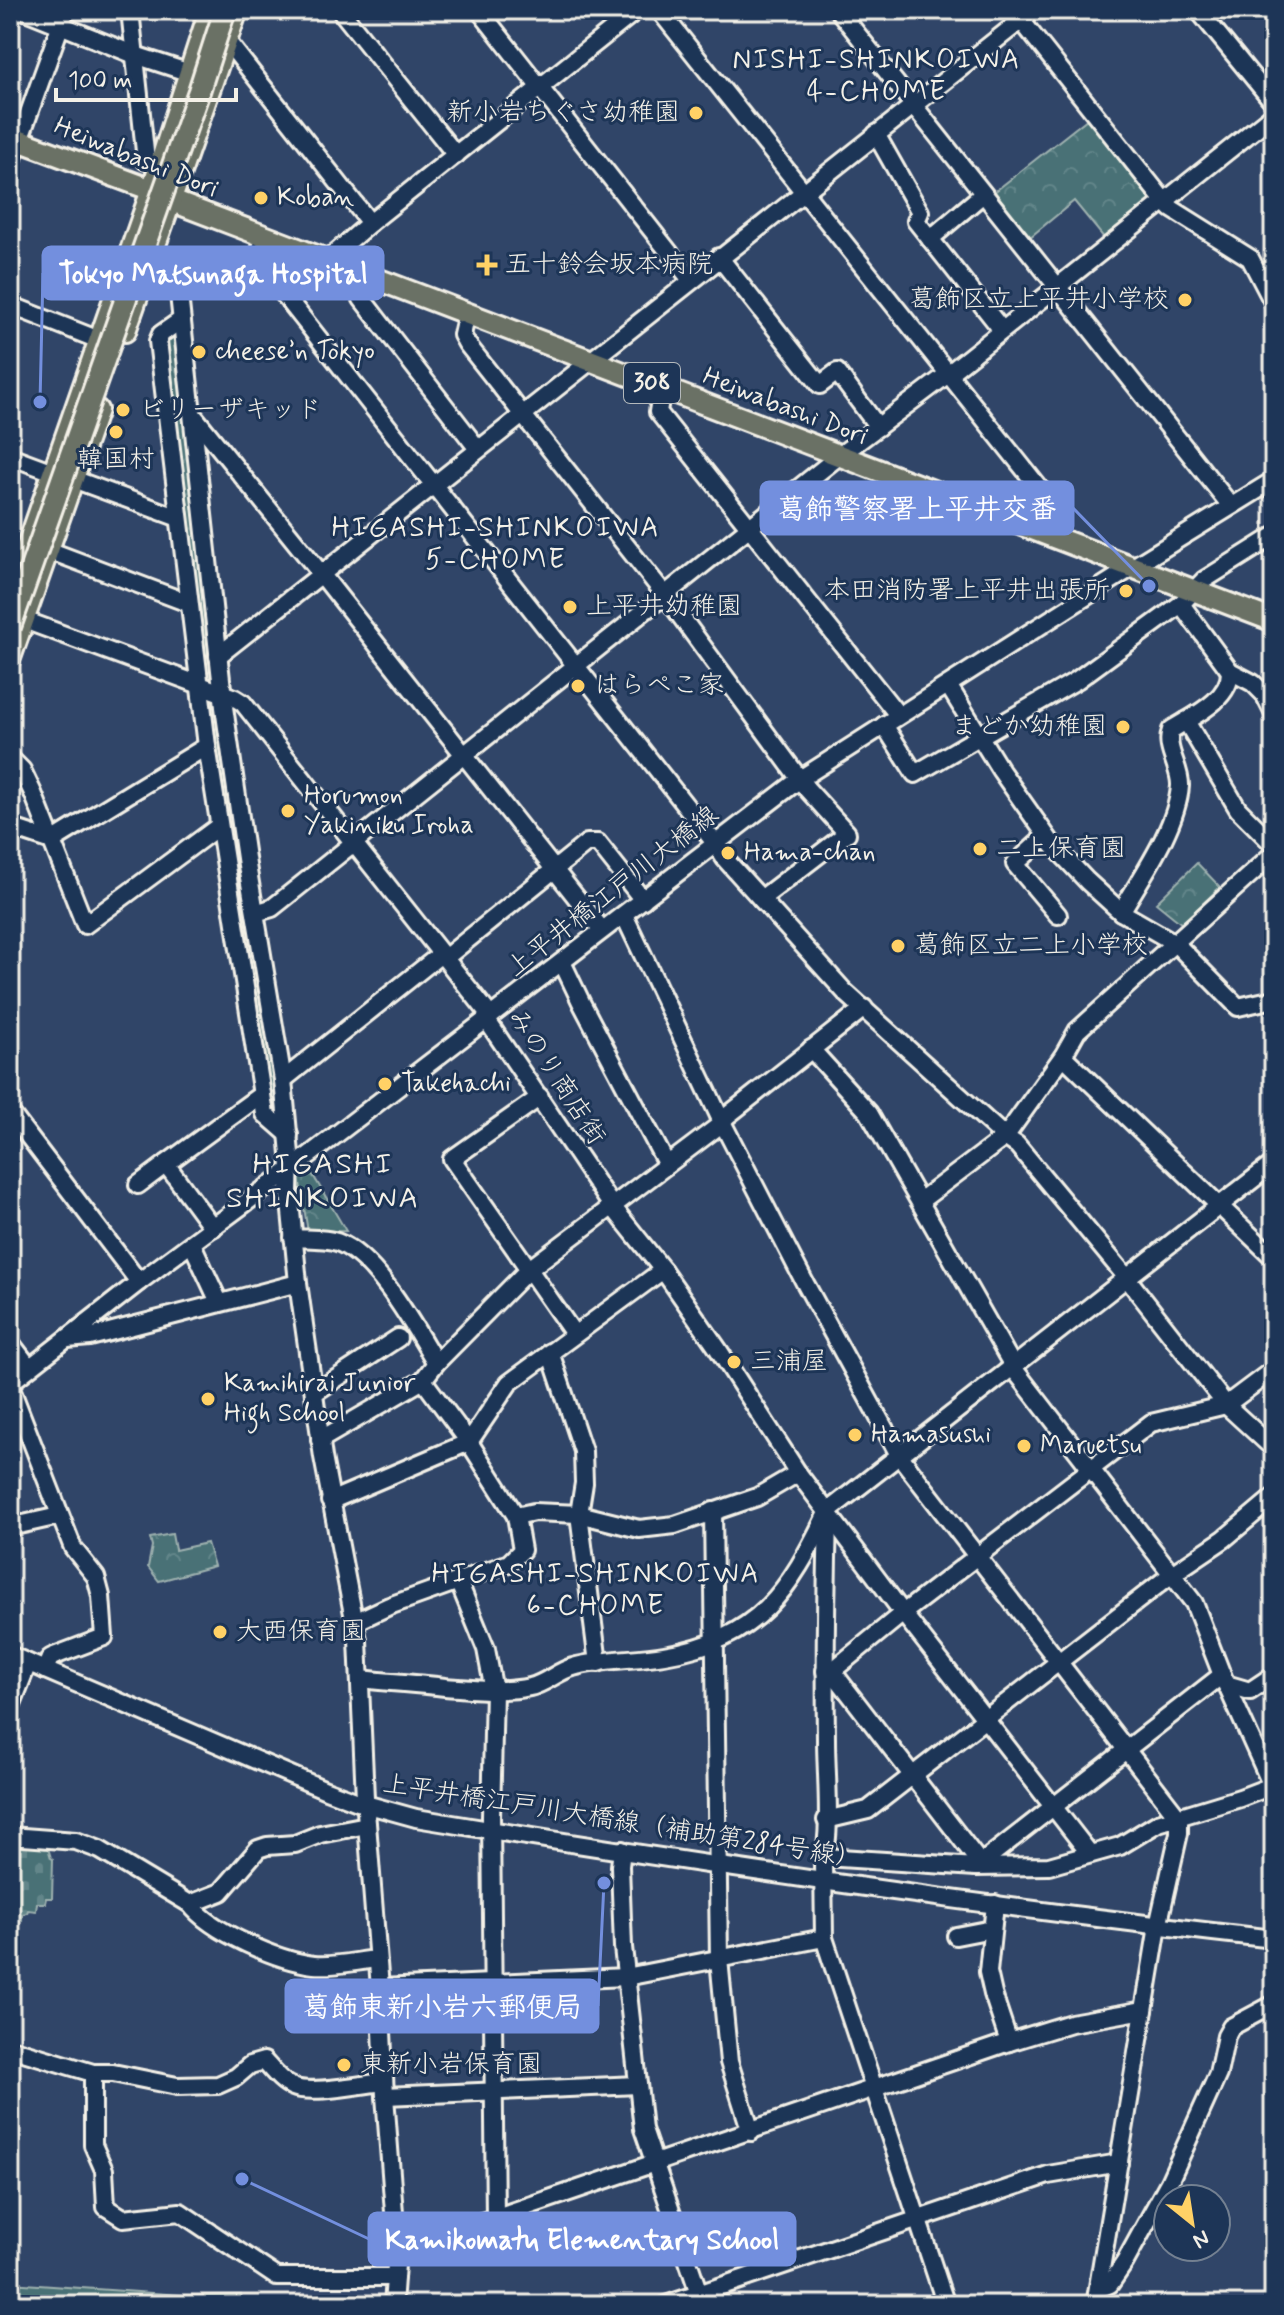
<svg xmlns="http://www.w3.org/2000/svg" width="1284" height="2315" font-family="Mynerve,'Klee One',sans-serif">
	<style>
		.cemetery { fill: url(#cemetery-stones); stroke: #9eb1af; stroke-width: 2 }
		.park { fill: url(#park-crowns); stroke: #9eb1af; stroke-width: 2 }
		.garden { fill: #487176; stroke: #9eb1af; stroke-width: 2 }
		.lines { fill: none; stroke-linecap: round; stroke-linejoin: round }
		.minor-casing { stroke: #f4f1e8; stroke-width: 22 }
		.major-casing { stroke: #f4f1e8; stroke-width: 26 }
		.minor { stroke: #1d3557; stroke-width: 16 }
		.major { stroke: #6b7165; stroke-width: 20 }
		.major-bridge-casing { stroke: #f4f1e8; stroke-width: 26; stroke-linecap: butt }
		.major-bridge { stroke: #6b7165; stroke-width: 20 }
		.poi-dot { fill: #ffd166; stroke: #1d3557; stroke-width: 3 }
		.labels { text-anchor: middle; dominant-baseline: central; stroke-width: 6; stroke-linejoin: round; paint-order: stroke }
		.shield { fill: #1d3557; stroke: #b4b9bc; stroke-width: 2 }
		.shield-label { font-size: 24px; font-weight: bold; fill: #f4f1e8 }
		.poi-label { font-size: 26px; fill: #f4f1e8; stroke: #1d3557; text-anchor: start }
		.street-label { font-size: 26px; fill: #f4f1e8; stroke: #1d3557 }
		.neighbourhood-label { font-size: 28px; letter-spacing: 2px; fill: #f4f1e8; stroke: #1d3557 }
		.quarter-label { font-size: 30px; letter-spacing: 2px; fill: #f4f1e8; stroke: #1d3557 }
		.leader { fill: none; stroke: #738fde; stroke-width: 3 }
		.callout-dot { fill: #738fde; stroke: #1d3557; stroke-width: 3 }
		.callout { fill: #738fde; stroke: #738fde; stroke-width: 3 }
		.callout-label { font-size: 28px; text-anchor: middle; font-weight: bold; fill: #fff }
	</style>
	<defs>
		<pattern id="cemetery-stones" width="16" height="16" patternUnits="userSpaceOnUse" patternTransform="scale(2)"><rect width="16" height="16" fill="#487176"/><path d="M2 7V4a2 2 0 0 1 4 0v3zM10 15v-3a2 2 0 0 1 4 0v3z" fill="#63868a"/></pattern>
		<pattern id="park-crowns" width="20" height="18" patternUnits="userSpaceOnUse" patternTransform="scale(2)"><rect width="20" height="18" fill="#487176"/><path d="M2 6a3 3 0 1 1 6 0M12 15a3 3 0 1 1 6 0" fill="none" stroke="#63868a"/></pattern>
	</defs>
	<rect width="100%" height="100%" fill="#304568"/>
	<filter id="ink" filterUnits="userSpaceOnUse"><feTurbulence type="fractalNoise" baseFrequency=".0125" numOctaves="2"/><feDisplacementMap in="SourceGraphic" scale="16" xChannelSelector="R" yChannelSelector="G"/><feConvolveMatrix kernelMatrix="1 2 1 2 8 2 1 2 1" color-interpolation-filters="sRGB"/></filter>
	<g filter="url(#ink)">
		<!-- cemetery -->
		<path class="cemetery" d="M10 1845 48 1848 51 1858 53 1859 52 1898H46L45 1903H37L36 1911 28 1910 27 1913 22 1914V1920L10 1919Z"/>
		<!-- park -->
		<g class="park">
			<path d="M1087 119 1155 206 1109 244 1074 201 1029 238 993 193Z"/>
			<path d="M179 330 215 684 204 681 165 341Z"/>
			<path d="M211 697 218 704 274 1065 280 1120 268 1109 207 698Z"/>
			<path d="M1197 863 1220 887 1182 924 1156 903Z"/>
			<path d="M307 1165 346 1231 308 1232 298 1171Z"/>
			<path d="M172 1534 175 1550 207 1543 214 1566 159 1581 148 1567 152 1546 150 1538Z"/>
		</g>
		<!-- garden -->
		<path class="garden" d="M10 2283 195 2296 241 2295 243 2305H10Z"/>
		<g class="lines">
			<defs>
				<g id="minor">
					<path d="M23 10 135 55 190 73"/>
					<path d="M130 10 146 161"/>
					<path d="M340 10 456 155"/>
					<path d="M479 10 691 280"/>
					<path d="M659 10 1056 509 1053 538"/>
					<path d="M838 10 1231 506"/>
					<path d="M1013 10 1164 201 1172 209 1250 258 1274 304"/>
					<path d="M1198 10 1274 103"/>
					<path d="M227 41 370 223"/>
					<path d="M876 134 920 212 916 221 1002 330"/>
					<path d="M10 166 66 10"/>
					<path d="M265 237 259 254 268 274 715 843 725 859 845 992 1005 1137 1017 1145 1123 1273 1226 1405 1274 1449"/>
					<path d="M930 239 983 194"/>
					<path d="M153 251 165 256 176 267 224 707 247 865 283 1080 290 1154 289 1191 298 1283 323 1457 358 1640 365 1798 380 1988 385 2096 397 2251 393 2305"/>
					<path d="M719 257 820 385 837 372 878 427"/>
					<path d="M327 260 370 223 637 10"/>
					<path d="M374 277 362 299 478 449"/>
					<path d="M10 305 99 340"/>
					<path d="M467 313 462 335 467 344 665 595 807 789 847 833 761 899"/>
					<path d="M181 320 161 334 158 341 207 746 265 1114 289 1135"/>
					<path d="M662 387 658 412 898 715"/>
					<path d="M193 415 322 575 602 930"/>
					<path d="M10 456 53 472"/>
					<path d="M73 479 179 518"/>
					<path d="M48 550 188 603"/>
					<path d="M1181 604 1230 671 1253 683 1264 694 1274 714"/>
					<path d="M16 617 235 698 243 703 485 1009 490 1025 612 1206 663 1270 718 1349 798 1473 903 1613 1090 1854"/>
					<path d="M218 656 1034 10"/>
					<path d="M948 685 1001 771 1053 845 1087 881 1121 912 1175 943 1238 1007 1274 999"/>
					<path d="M1186 721 1238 809 1274 845"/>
					<path d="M884 725 915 774 1077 680 1181 604 1204 580 1274 536"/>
					<path d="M10 758 22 770 33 793 85 925 219 826"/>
					<path d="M10 827 52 841 207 746"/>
					<path d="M1046 836 1015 864 1058 915"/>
					<path d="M1121 912C1142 876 1177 827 1180 786 1181 767 1164 749 1171 730 1191 717 1231 700 1230 671"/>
					<path d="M255 913 272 908 839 456 948 374 1274 114"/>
					<path d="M624 915 722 1122 805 1283 899 1455 1179 1818V1833L1158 1926 1095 2305"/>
					<path d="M445 958 587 843H598L643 900"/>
					<path d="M562 962 582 1004 667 1165"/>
					<path d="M811 1049 869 1113 1017 1373 1194 1603 1222 1675 1272 1786"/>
					<path d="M1063 1056 1274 1258"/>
					<path d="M283 1080 441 954"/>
					<path d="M540 1097 452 1159 574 1334"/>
					<path d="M10 1112 139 1282"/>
					<path d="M138 1185 166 1164"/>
					<path d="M920 1201 1005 1137 1063 1056 1077 1031 1274 853"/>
					<path d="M213 1228 166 1164 262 1094"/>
					<path d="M293 1238C307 1239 325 1238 337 1242 376 1256 415 1328 436 1363"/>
					<path d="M192 1244 219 1302"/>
					<path d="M67 1339 90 1337 298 1283"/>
					<path d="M10 1342 29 1367"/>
					<path d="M550 1352 583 1451 584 1483 579 1514 598 1663"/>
					<path d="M10 1383 139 1282 290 1170 800 779 1120 575 1274 480"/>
					<path d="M10 1386 73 1548 96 1577 101 1596 104 1637 54 1656 50 1658 45 1670"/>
					<path d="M314 1393 398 1338"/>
					<path d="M320 1440 423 1380 436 1363 528 1270 716 1128 727 1116 864 1008"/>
					<path d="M330 1501 469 1442 509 1383 663 1270"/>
					<path d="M713 1511 719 1959 729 2062 751 2132"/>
					<path d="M516 1516 534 1512 579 1514 639 1529 675 1525 757 1497 798 1473"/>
					<path d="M828 1517C826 1591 825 1665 826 1739 826 1776 832 1829 823 1863L824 1938 946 2305"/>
					<path d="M10 1527 59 1516"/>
					<path d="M459 1583 486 1649 494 1691 491 1817 495 2219"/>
					<path d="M355 1622 389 1606 509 1563 522 1550 516 1516 469 1442 423 1380"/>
					<path d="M10 1655 326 1790 358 1802 416 1818C701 1865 987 1907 1274 1939"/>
					<path d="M825 1671H832L976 1858V1867L1222 1675"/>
					<path d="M832 1671 903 1613 1151 1423 1226 1405 1274 1369"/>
					<path d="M360 1679C389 1682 417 1684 445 1687 473 1689 502 1693 530 1687 545 1684 558 1671 573 1667 600 1659 635 1660 664 1655 759 1639 789 1592 828 1511L1274 1163"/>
					<path d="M1226 1684 1250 1691 1274 1675"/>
					<path d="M10 1709 28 1663"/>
					<path d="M826 1820 868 1810 1172 1574 1224 1539 1274 1497"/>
					<path d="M10 1836 76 1841 100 1850 190 1904C211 1932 279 1961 314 1965 334 1967 357 1961 377 1959"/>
					<path d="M622 1850 620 1866 623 1947 643 2129 703 2305"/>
					<path d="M825 1857 976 1867 1049 1866 1120 1846 1158 1823 1240 1798 1274 1785"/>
					<path d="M190 1904 221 1892 258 1849 267 1846 295 1844 320 1834 367 1825"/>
					<path d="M995 1904 988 1972 993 1994 1009 2042"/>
					<path d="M956 1936 992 1929"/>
					<path d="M380 1988 626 1977 824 1938"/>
					<path d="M10 2048 93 2073H113L177 2086 218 2085 236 2077 250 2065 264 2061C273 2071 281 2082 293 2087 311 2095 363 2084 384 2082"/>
					<path d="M93 2073V2145L104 2170 106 2207 123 2218 180 2212 277 2277H395"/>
					<path d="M385 2096 638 2085"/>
					<path d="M397 2251 1009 2042 1071 2023 1144 2010"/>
					<path d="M1098 2289 1110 2284 1125 2262 1169 2182 1218 2074 1226 2036 1231 2027 1274 2004"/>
					<path d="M666 2305 1048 2175 1119 2163"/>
				</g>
				<g id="major">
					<path d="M10 137 152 190 172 201C539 341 906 482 1274 621"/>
					<path d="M125 331 237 10"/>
					<path d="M10 597 152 190 210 10"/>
					<path d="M10 658 97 410"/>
				</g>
			</defs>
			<!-- minor casing -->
			<use href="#minor" class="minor-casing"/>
			<!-- major casing -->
			<use href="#major" class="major-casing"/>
			<!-- minor -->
			<use href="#minor" class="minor"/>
			<!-- major -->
			<use href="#major" class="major"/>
			<defs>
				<path id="major-bridge" d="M10 627 199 91 225 10"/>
			</defs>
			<!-- major-bridge casing -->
			<use href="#major-bridge" class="major-bridge-casing"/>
			<!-- major-bridge -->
			<use href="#major-bridge" class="major-bridge"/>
		</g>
	</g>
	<!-- markers -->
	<g class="poi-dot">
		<circle cx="696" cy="113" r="8"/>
		<circle cx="261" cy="198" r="8"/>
		<path d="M483 253h8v8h8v8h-8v8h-8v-8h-8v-8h8z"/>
		<circle cx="1185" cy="300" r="8"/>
		<circle cx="199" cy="352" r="8"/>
		<circle cx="123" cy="410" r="8"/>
		<circle cx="116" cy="432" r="8"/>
		<circle cx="1126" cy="591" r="8"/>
		<circle cx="570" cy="607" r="8"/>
		<circle cx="578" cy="686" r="8"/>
		<circle cx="1123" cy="727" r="8"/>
		<circle cx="288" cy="811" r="8"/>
		<circle cx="980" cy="849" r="8"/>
		<circle cx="728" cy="853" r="8"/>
		<circle cx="898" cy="946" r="8"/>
		<circle cx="385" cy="1084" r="8"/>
		<circle cx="734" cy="1362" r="8"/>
		<circle cx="208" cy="1399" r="8"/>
		<circle cx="855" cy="1435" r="8"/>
		<circle cx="1024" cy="1446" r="8"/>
		<circle cx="220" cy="1632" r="8"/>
		<circle cx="344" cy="2065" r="8"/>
	</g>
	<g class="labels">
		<!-- shield labels -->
		<rect class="shield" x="624" y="363" width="56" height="40" rx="6"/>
		<g class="shield-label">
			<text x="652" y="383">308</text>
		</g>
		<!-- poi labels -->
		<g class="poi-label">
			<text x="680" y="113" text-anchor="end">新小岩ちぐさ幼稚園</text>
			<text x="277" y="198">Koban</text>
			<text x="505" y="265">五十鈴会坂本病院</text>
			<text x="1169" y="300" text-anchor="end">葛飾区立上平井小学校</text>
			<text x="215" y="352">cheese’n Tokyo</text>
			<text x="139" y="410">ビリーザキッド</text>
			<text x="116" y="460" text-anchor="middle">韓国村</text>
			<text x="1110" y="591" text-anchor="end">本田消防署上平井出張所</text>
			<text x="586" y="607">上平井幼稚園</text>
			<text x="594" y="686">はらぺこ家</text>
			<text x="1107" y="727" text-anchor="end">まどか幼稚園</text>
			<text x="304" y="796">Horumon<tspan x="304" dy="30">Yakiniku Iroha</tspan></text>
			<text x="996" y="849">二上保育園</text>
			<text x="744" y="853">Hama-chan</text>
			<text x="914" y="946">葛飾区立二上小学校</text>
			<text x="401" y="1084">Takehachi</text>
			<text x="750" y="1362">三浦屋</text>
			<text x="224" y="1384">Kamihirai Junior<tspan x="224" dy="30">High School</tspan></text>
			<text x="871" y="1435">Hamasushi</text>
			<text x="1040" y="1446">Maruetsu</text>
			<text x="236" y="1632">大西保育園</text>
			<text x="360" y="2065">東新小岩保育園</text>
		</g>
		<!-- street labels -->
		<g class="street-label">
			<text transform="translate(136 158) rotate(22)">Heiwabashi Dori</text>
			<text transform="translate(785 407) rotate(21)">Heiwabashi Dori</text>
			<text transform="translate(613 892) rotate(-38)">上平井橋江戸川大橋線</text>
			<text transform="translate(556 1077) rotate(57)">みのり商店街</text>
			<text transform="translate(622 1822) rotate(9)">上平井橋江戸川大橋線（補助第284号線）</text>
		</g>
		<!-- neighbourhood labels -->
		<g class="neighbourhood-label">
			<text x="877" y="60">NISHI-SHINKOIWA<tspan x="877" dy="32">4-CHOME</tspan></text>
			<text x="496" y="528">HIGASHI-SHINKOIWA<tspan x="496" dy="32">5-CHOME</tspan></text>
			<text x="596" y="1574">HIGASHI-SHINKOIWA<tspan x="596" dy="32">6-CHOME</tspan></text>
		</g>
		<!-- quarter labels -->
		<g class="quarter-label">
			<text x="323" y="1164">HIGASHI<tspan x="323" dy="34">SHINKOIWA</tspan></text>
		</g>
	</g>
	<!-- callouts -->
	<path class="leader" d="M40 402L43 273M1149 586L1073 508M604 1883L598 2006M242 2179L369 2239"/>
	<g class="callout-dot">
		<circle cx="40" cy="402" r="8"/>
		<circle cx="1149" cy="586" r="8"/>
		<circle cx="604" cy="1883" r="8"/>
		<circle cx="242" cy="2179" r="8"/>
	</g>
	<g class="callout">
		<rect x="43" y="247" width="340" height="52" rx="8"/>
		<rect x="761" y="482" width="312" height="52" rx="8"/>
		<rect x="286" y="1980" width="312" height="52" rx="8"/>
		<rect x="369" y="2213" width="426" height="52" rx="8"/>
	</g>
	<g class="callout-label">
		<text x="213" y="283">Tokyo Matsunaga Hospital</text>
		<text x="917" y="518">葛飾警察署上平井交番</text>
		<text x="442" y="2016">葛飾東新小岩六郵便局</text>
		<text x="582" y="2249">Kamikomatu Elementary School</text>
	</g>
	<!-- margin -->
	<rect width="1284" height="2315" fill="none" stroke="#1d3557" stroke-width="40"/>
	<rect x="20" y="20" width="1244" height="2275" fill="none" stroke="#f4f1e8" stroke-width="3" filter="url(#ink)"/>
	<!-- north arrow -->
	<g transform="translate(1192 2223) rotate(150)"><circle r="38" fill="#1d3557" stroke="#738091" stroke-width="2"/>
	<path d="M0-6L14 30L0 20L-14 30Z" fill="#ffd166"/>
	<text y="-12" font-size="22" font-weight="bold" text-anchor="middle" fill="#f4f1e8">N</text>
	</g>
	<!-- scale -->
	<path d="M56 88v12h180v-12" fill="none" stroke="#f4f1e8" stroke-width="4"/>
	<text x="68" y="88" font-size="24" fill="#f4f1e8" stroke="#1d3557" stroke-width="6" paint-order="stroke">100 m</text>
</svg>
